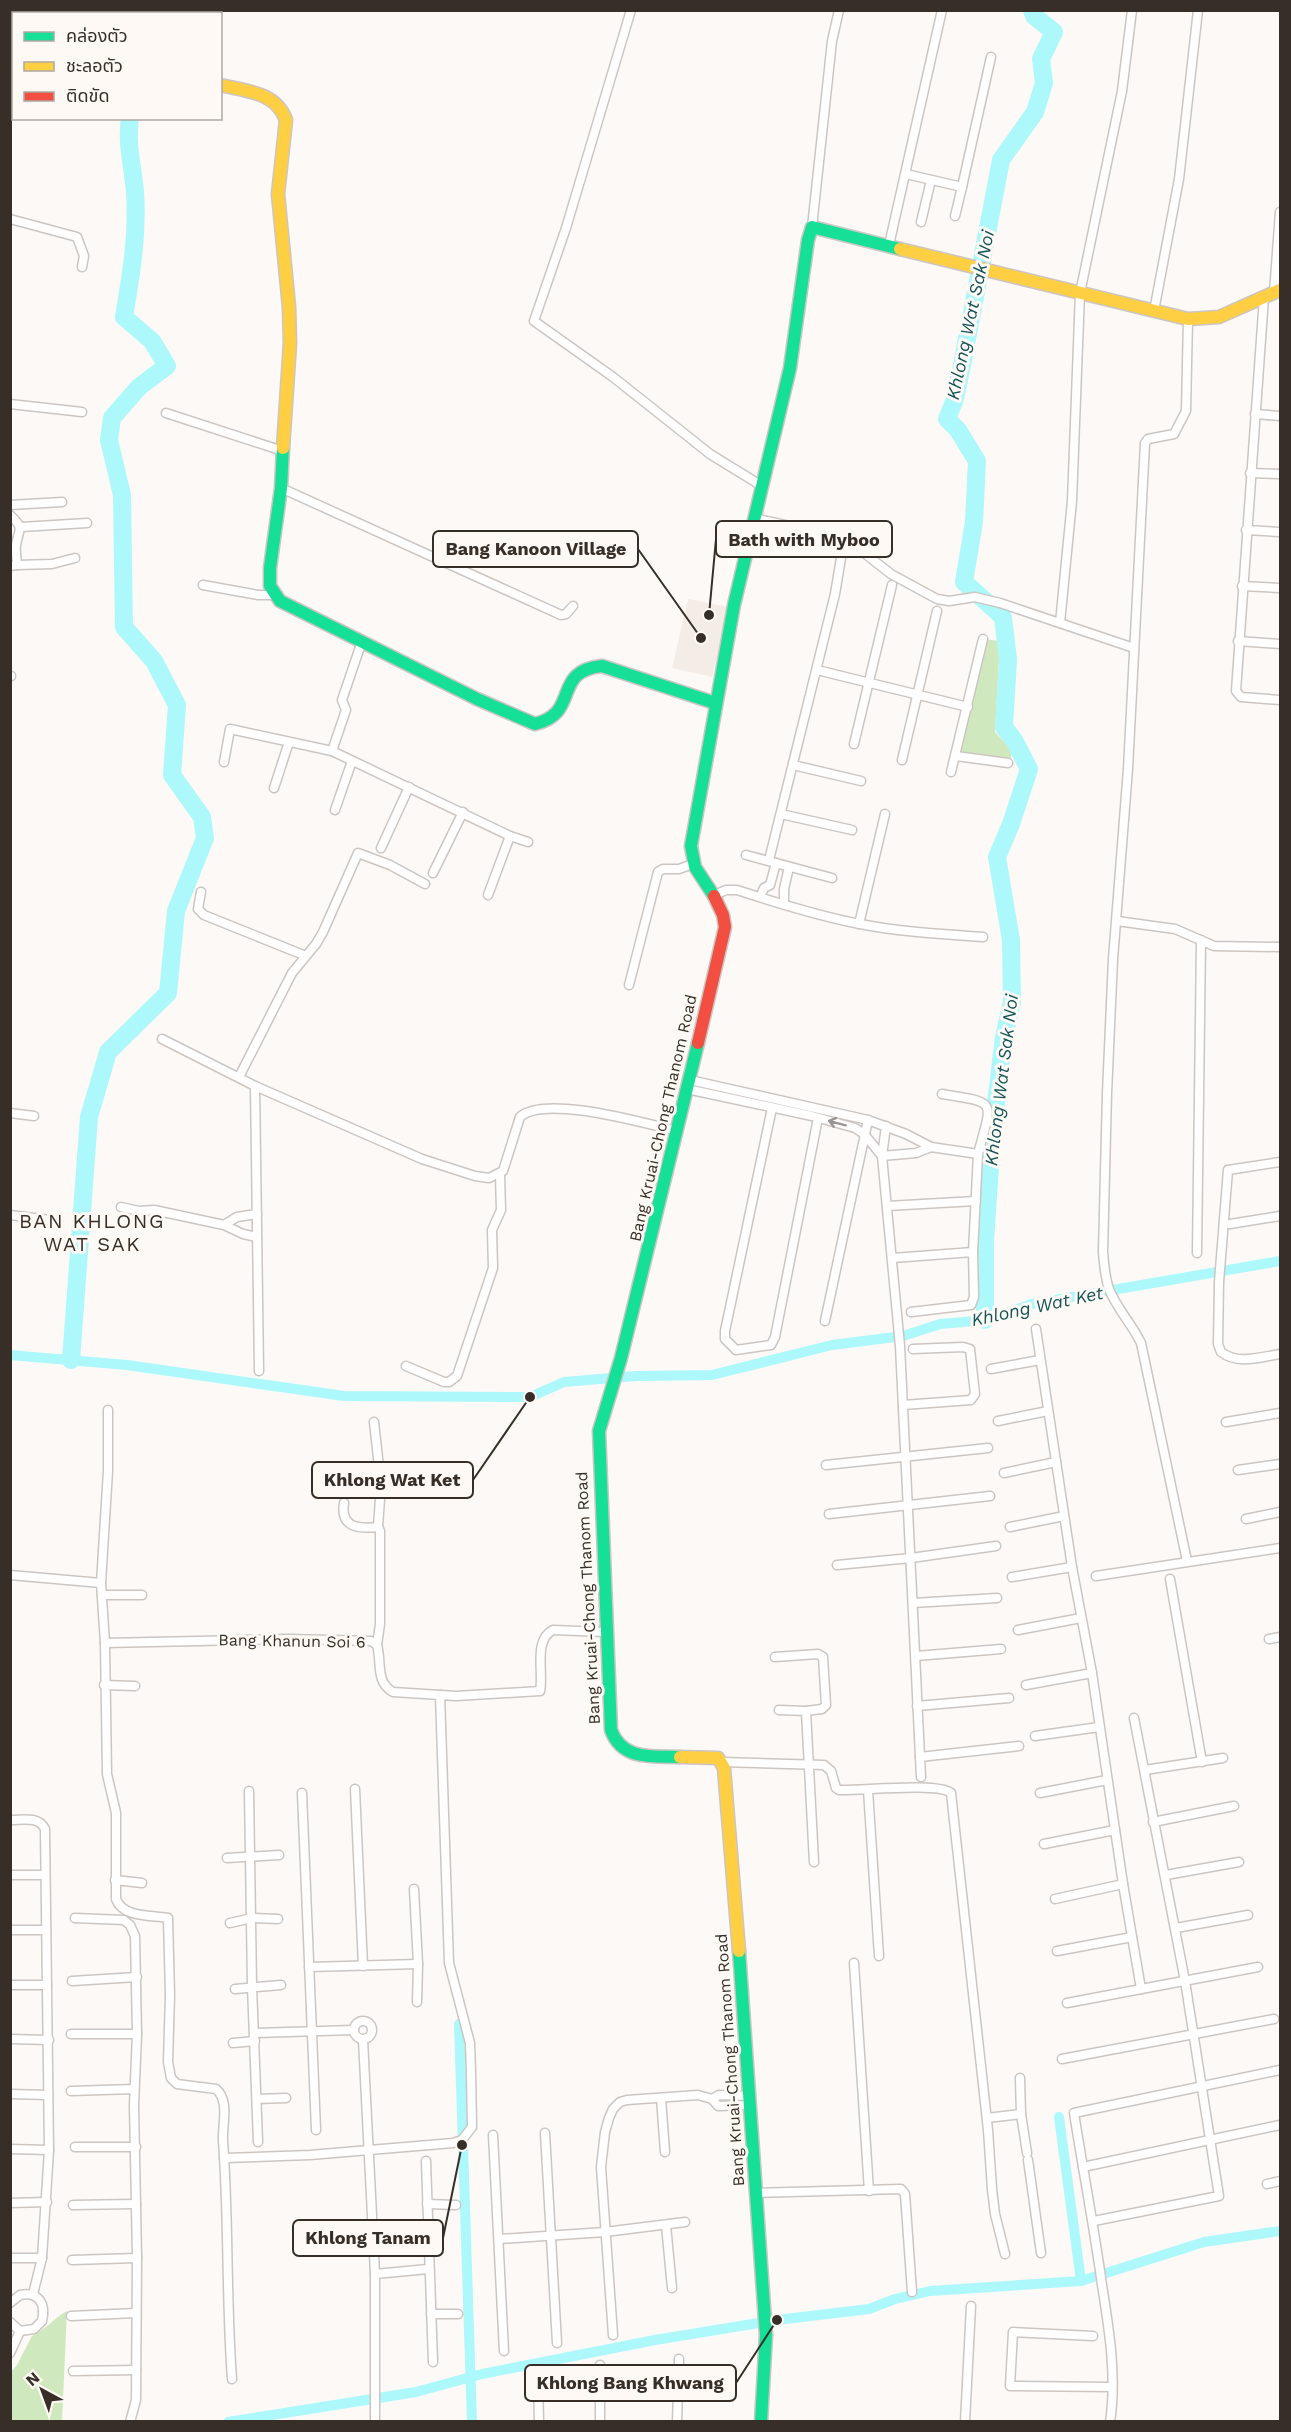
<svg xmlns="http://www.w3.org/2000/svg" width="1291" height="2432" font-family="'Work Sans','Noto Sans Thai',sans-serif">
	<style>
		.built { fill: #f4ece6 }
		.green { fill: #d0e8bd }
		.lines { fill: none; stroke-linecap: round; stroke-linejoin: round }
		.canal { stroke: #acf8fb; stroke-width: 10 }
		.river { stroke: #acf8fb; stroke-width: 18 }
		.street-casing { stroke: #ccc6c2; stroke-width: 11 }
		.fast-casing { stroke: #ccc6c2; stroke-width: 15 }
		.slow-casing { stroke: #ccc6c2; stroke-width: 15 }
		.jam-casing { stroke: #ccc6c2; stroke-width: 15 }
		.street { stroke: #fffefe; stroke-width: 8 }
		.fast { stroke: #16e098; stroke-width: 12 }
		.slow { stroke: #ffcf43; stroke-width: 12 }
		.jam { stroke: #f24e42; stroke-width: 12 }
		.oneway { stroke: #9b9692 }
		.labels { text-anchor: middle; dominant-baseline: central; stroke-width: 6; stroke-linejoin: round; paint-order: stroke }
		.street-label { font-size: 16px; fill: #372e27; stroke: #fef9f5 }
		.water-label { font-size: 18px; font-style: italic; fill: #115357; stroke: #fef9f5 }
		.quarter-label { font-size: 20px; letter-spacing: 1.5px; fill: #372e27; stroke: #fef9f5 }
		.leader { fill: none; stroke: #372e27; stroke-width: 2 }
		.callout-dot { fill: #372e27; stroke: #fef9f5; stroke-width: 2 }
		.callout { fill: #fef9f5; stroke: #372e27; stroke-width: 2 }
		.callout-label { font-size: 18px; text-anchor: middle; font-weight: bold; fill: #372e27 }
	</style>
	<rect width="100%" height="100%" fill="#fcf9f7"/>
	<!-- built -->
	<path class="built" d="M688 599 729 607 712 677 672 668Z"/>
	<!-- green -->
	<g class="green">
		<path d="M983 639 1000 641 995 732 1011 749V758L952 755 962 709Z"/>
		<path d="M67 2311 62 2421H11V2372L17 2365 32 2336C45 2330 54 2318 67 2311Z"/>
	</g>
	<g class="lines">
		<!-- canal -->
		<g class="canal">
			<path d="M10 1355 127 1365 344 1396 530 1397 564 1382 636 1376 712 1375 832 1345 903 1336 940 1324 985 1320 1032 1304 1280 1261"/>
			<path d="M459 2024 472 2422"/>
			<path d="M1059 2117 1081 2281"/>
			<path d="M228 2422 416 2392 482 2374 655 2340 777 2320 869 2309 895 2299 930 2291 1081 2281 1204 2242 1280 2231"/>
		</g>
		<!-- river -->
		<g class="river">
			<path d="M165 14 166 10"/>
			<path d="M985 1320V1242L992 1136 1004 1037 1012 1002 1011 940 997 857 1011 824 1029 769 1014 740 1004 727 1008 660 1003 617 964 582 974 522 977 461 958 430 947 419 955 399 962 365 1001 160 1035 112 1044 83 1041 59 1054 32 1034 16 1032 10"/>
			<path d="M71 1360 89 1117 108 1052 168 993 176 911 205 838 202 817 172 775 177 705 154 661 124 627 122 495 109 440 112 418 139 387 167 366 152 341 124 317C131 275 138 235 135 192 133 167 126 144 130 118"/>
		</g>
		<defs>
			<g id="street">
				<path d="M631 10 566 228 534 321 613 377 710 454 762 486"/>
				<path d="M76 14 77 10"/>
				<path d="M906 174 962 187 991 57"/>
				<path d="M955 216 962 187"/>
				<path d="M10 219 77 237 84 256 82 267"/>
				<path d="M921 222 931 180"/>
				<path d="M812 227 832 41 839 10"/>
				<path d="M889 245 942 10"/>
				<path d="M1274 293 1280 212"/>
				<path d="M1264 297 1236 691 1241 697 1280 700"/>
				<path d="M1154 311 1179 179 1198 10"/>
				<path d="M10 404 82 412"/>
				<path d="M166 413 283 451"/>
				<path d="M1255 414 1280 416"/>
				<path d="M1250 473 1280 474"/>
				<path d="M281 488 561 615 566 614 573 606"/>
				<path d="M10 505 62 502"/>
				<path d="M10 515C25 529 19 528 16 545 15 552 17 559 17 565L10 566"/>
				<path d="M754 518 845 538 891 574 937 599 949 601 975 597 1000 603 1134 648"/>
				<path d="M21 527 87 523"/>
				<path d="M1246 530 1280 532"/>
				<path d="M17 565 52 564 75 558"/>
				<path d="M203 585 258 595H274"/>
				<path d="M1242 586 1280 588"/>
				<path d="M1060 623 1072 501 1080 293 1122 91 1132 10"/>
				<path d="M1238 641 1280 644"/>
				<path d="M817 670 968 707"/>
				<path d="M10 676H11"/>
				<path d="M854 744 892 585"/>
				<path d="M332 751 510 836 488 895"/>
				<path d="M956 756 1008 763"/>
				<path d="M902 760 937 611"/>
				<path d="M224 762 230 729 332 751 346 710 342 700 362 641"/>
				<path d="M793 765 861 781"/>
				<path d="M951 772 983 639"/>
				<path d="M274 788 289 742"/>
				<path d="M335 810 352 761"/>
				<path d="M781 814 852 830"/>
				<path d="M510 836 528 842"/>
				<path d="M381 848 409 787"/>
				<path d="M746 855 832 878"/>
				<path d="M769 860 835 594 842 552"/>
				<path d="M433 873 463 812"/>
				<path d="M201 892 198 909 204 915 306 956"/>
				<path d="M715 895 726 890H737C777 903 818 916 860 924 901 932 942 934 983 937"/>
				<path d="M760 897 764 888 770 885 776 863"/>
				<path d="M784 904V889L789 867"/>
				<path d="M1117 921 1175 929 1214 946 1280 947"/>
				<path d="M859 924 885 814"/>
				<path d="M629 985 658 872 663 869H679L693 864"/>
				<path d="M162 1039 255 1086 422 1159 475 1176 489 1178 503 1171 520 1117C545 1094 646 1124 678 1131"/>
				<path d="M239 1077 292 973 316 944 323 932 358 853 390 865 425 884"/>
				<path d="M690 1080 868 1120 906 1134 931 1147"/>
				<path d="M255 1086 259 1371"/>
				<path d="M687 1089 812 1116 855 1128 864 1134 882 1156"/>
				<path d="M772 1108 725 1331V1339L736 1350 771 1345 775 1337 818 1118"/>
				<path d="M10 1113 34 1116"/>
				<path d="M886 1126 882 1156 900 1346 921 1777"/>
				<path d="M882 1156 916 1153 931 1147 978 1154C992 1100 999 1103 942 1094"/>
				<path d="M1280 1162 1228 1170 1219 1282 1218 1344 1221 1352C1238 1365 1260 1357 1280 1354"/>
				<path d="M887 1206 976 1201"/>
				<path d="M121 1207 139 1211 154 1210 224 1225 243 1234 257 1237"/>
				<path d="M10 1215 58 1221"/>
				<path d="M1230 1224 1280 1216"/>
				<path d="M224 1225 237 1217 257 1214"/>
				<path d="M973 1252 978 1154"/>
				<path d="M1197 1253 1201 940"/>
				<path d="M893 1258 973 1252 974 1297 971 1305 911 1312"/>
				<path d="M825 1321 868 1120"/>
				<path d="M1036 1329 1072 1567 1092 1673 1123 1884 1141 1989"/>
				<path d="M406 1366 444 1382H449L457 1376 493 1268 492 1230 501 1210 500 1174"/>
				<path d="M991 1369 1040 1360"/>
				<path d="M903 1405 971 1400 975 1394 970 1349 963 1347 913 1349"/>
				<path d="M108 1410V1471L101 1583 105 1643 107 1774 116 1813V1899C123 1918 151 1915 168 1918L170 1995 168 2062 171 2078 177 2084 216 2089C230 2101 222 2124 223 2141 229 2220 226 2300 232 2379"/>
				<path d="M998 1421 1048 1411"/>
				<path d="M374 1422 381 1485 378 1527"/>
				<path d="M1226 1422 1280 1413"/>
				<path d="M826 1465 988 1448"/>
				<path d="M1238 1470 1280 1464"/>
				<path d="M1004 1473 1056 1462"/>
				<path d="M344 1503C340 1528 359 1529 378 1527L380 1531V1624L377 1645"/>
				<path d="M829 1514 990 1496"/>
				<path d="M1246 1519 1280 1512"/>
				<path d="M1010 1527 1064 1516"/>
				<path d="M1187 1561 1141 1343C1132 1324 1117 1309 1109 1289 1105 1277 1104 1265 1103 1252L1107 1093 1113 959 1128 769 1145 443 1148 439 1174 434 1186 411 1188 319"/>
				<path d="M837 1565 911 1558 996 1546"/>
				<path d="M10 1575 101 1583"/>
				<path d="M1096 1576 1280 1548"/>
				<path d="M1012 1577 1072 1567"/>
				<path d="M1170 1579 1202 1762"/>
				<path d="M102 1595H142"/>
				<path d="M913 1603 997 1598"/>
				<path d="M1018 1630 1081 1618"/>
				<path d="M1269 1639 1280 1637"/>
				<path d="M105 1643 288 1639 371 1641 377 1645C382 1662 375 1682 393 1692L456 1696 540 1691C544 1672 533 1640 553 1630L605 1632"/>
				<path d="M916 1656 1001 1649"/>
				<path d="M775 1657 818 1654 823 1657 826 1705 822 1709 806 1711"/>
				<path d="M104 1685 135 1686"/>
				<path d="M1026 1685 1092 1673"/>
				<path d="M917 1706 1009 1698"/>
				<path d="M779 1710 806 1711 814 1862"/>
				<path d="M1035 1736 1099 1727"/>
				<path d="M920 1757 1019 1746"/>
				<path d="M722 1762 824 1765 831 1771 836 1788 839 1790C861 1791 938 1782 951 1793L988 2130 992 2189 995 2214 1005 2254"/>
				<path d="M1145 1770 1223 1758"/>
				<path d="M355 1789 363 1966"/>
				<path d="M868 1790 879 1956"/>
				<path d="M249 1791 252 1986 258 2142"/>
				<path d="M302 1793 316 2130"/>
				<path d="M1040 1793 1107 1780"/>
				<path d="M10 1820C23 1820 39 1816 45 1829L49 2150 42 2258 33 2294"/>
				<path d="M1153 1822 1234 1806"/>
				<path d="M1044 1844 1115 1830"/>
				<path d="M227 1858 279 1855"/>
				<path d="M10 1875H45"/>
				<path d="M1166 1875 1239 1862"/>
				<path d="M115 1880 142 1883"/>
				<path d="M414 1889 418 1964 417 2002"/>
				<path d="M1055 1899 1123 1884"/>
				<path d="M75 1918 124 1920 130 1925 135 1936 137 2034 134 2105 137 2258 136 2400 130 2422"/>
				<path d="M230 1923 252 1918 278 1919"/>
				<path d="M1176 1928 1248 1915"/>
				<path d="M10 1930H46"/>
				<path d="M1057 1951 1132 1937"/>
				<path d="M854 1963 869 2191"/>
				<path d="M309 1967 418 1964"/>
				<path d="M72 1981 137 1977"/>
				<path d="M10 1985H47"/>
				<path d="M235 1989 281 1985"/>
				<path d="M1067 2003 1258 1967"/>
				<circle cx="363" cy="2030" r="9"/>
				<path d="M255 2033 354 2030"/>
				<path d="M71 2034H137"/>
				<path d="M10 2039 49 2040"/>
				<path d="M363 2040 375 2274V2422"/>
				<path d="M233 2043 255 2041"/>
				<path d="M1062 2059 1274 2019"/>
				<path d="M71 2091 134 2089"/>
				<path d="M10 2094 48 2095"/>
				<path d="M661 2098 665 2152"/>
				<path d="M257 2099 286 2098"/>
				<path d="M712 2099 719 2095 749 2096"/>
				<path d="M1021 2114 1027 2153"/>
				<path d="M987 2118 1021 2114 1020 2078"/>
				<path d="M545 2133 557 2343"/>
				<path d="M493 2135 504 2351"/>
				<path d="M75 2147H136"/>
				<path d="M10 2149 49 2150"/>
				<path d="M224 2158 310 2155 453 2143 462 2140 472 2127 471 2073 470 2043 449 1963 440 1695"/>
				<path d="M1028 2160 1041 2253"/>
				<path d="M426 2161 433 2362"/>
				<path d="M1083 2167 1280 2125"/>
				<path d="M1267 2184 1280 2181"/>
				<path d="M756 2193 901 2189 905 2194 912 2292"/>
				<path d="M10 2203 47 2202"/>
				<path d="M427 2204 456 2205"/>
				<path d="M73 2205 136 2204"/>
				<path d="M1094 2221 1219 2196 1185 1981 1134 1718"/>
				<path d="M666 2225 672 2288"/>
				<path d="M499 2239 605 2232 685 2222"/>
				<path d="M10 2258H42"/>
				<path d="M72 2260 137 2258"/>
				<path d="M375 2274 428 2269"/>
				<path d="M10 2303 20 2295C39 2291 46 2304 42 2321L34 2329 20 2331 10 2322"/>
				<path d="M431 2314H458"/>
				<path d="M71 2316 136 2313"/>
				<path d="M613 2335 601 2167 605 2132 609 2118 613 2109 620 2102 627 2100 698 2095 712 2099 718 2106 750 2105"/>
				<path d="M1093 2336 1013 2332 1010 2386 1112 2387"/>
				<path d="M10 2353 20 2331"/>
				<path d="M73 2371 136 2370"/>
				<path d="M538 2380 539 2422"/>
				<path d="M600 2422V2365"/>
				<path d="M677 2422 679 2359"/>
				<path d="M965 2422 971 2306"/>
				<path d="M1110 2422C1117 2377 1109 2329 1102 2285 1094 2227 1083 2170 1074 2113L1280 2070"/>
			</g>
			<g id="fast">
				<path d="M10 33 14 34"/>
				<path d="M283 448 281 488 270 568V586L280 601 477 699 535 724C581 713 551 671 602 666L715 703"/>
				<path d="M714 896 695 867 691 846 734 605 790 368 808 240 812 227 900 249"/>
				<path d="M680 1757C653 1756 622 1761 611 1730L599 1431 621 1358 698 1043"/>
				<path d="M739 1951 766 2335 761 2422"/>
			</g>
			<g id="slow">
				<path d="M220 85C246 91 276 92 286 120L278 194 289 307 290 343 283 448"/>
				<path d="M900 249 1188 319 1219 317 1280 290"/>
				<path d="M680 1757 718 1758 724 1768 739 1951"/>
			</g>
			<path id="jam" d="M698 1043 725 927 723 915 714 896"/>
		</defs>
		<!-- street casing -->
		<use href="#street" class="street-casing"/>
		<!-- fast casing -->
		<use href="#fast" class="fast-casing"/>
		<!-- slow casing -->
		<use href="#slow" class="slow-casing"/>
		<!-- jam casing -->
		<use href="#jam" class="jam-casing"/>
		<!-- street -->
		<use href="#street" class="street"/>
		<!-- fast -->
		<use href="#fast" class="fast"/>
		<!-- slow -->
		<use href="#slow" class="slow"/>
		<!-- jam -->
		<use href="#jam" class="jam"/>
	</g>
	<!-- one-way arrows -->
	<defs><path id="oneway-shaft" d="M-6 0H5M1.5-3L5.5 0L1.5 3" fill="none" stroke-width="1.6" stroke-linecap="round" stroke-linejoin="round" transform="scale(1.5)"/></defs>
	<use class="oneway" href="#oneway-shaft" transform="translate(837 1123) rotate(-165)"/>
	<g class="labels">
		<!-- street labels -->
		<g class="street-label">
			<text transform="translate(663 1118) rotate(-77)">Bang Kruai-Chong Thanom Road</text>
			<text transform="translate(588 1598) rotate(-93)">Bang Kruai-Chong Thanom Road</text>
			<text transform="translate(292 1641) rotate(1)">Bang Khanun Soi 6</text>
			<text transform="translate(730 2060) rotate(-94)">Bang Kruai-Chong Thanom Road</text>
		</g>
		<!-- water labels -->
		<g class="water-label">
			<text transform="translate(970 315) rotate(-78)">Khlong Wat Sak Noi</text>
			<text transform="translate(1001 1080) rotate(-83)">Khlong Wat Sak Noi</text>
			<text transform="translate(1037 1306) rotate(-12)">Khlong Wat Ket</text>
		</g>
		<!-- quarter labels -->
		<g class="quarter-label">
			<text x="92" y="1221">BAN KHLONG<tspan x="92" dy="23">WAT SAK</tspan></text>
		</g>
	</g>
	<!-- callouts -->
	<path class="leader" d="M709 615L716 539M701 638L638 549M530 1397L473 1480M462 2145L443 2238M777 2320L736 2383"/>
	<g class="callout-dot">
		<circle cx="709" cy="615" r="6"/>
		<circle cx="701" cy="638" r="6"/>
		<circle cx="530" cy="1397" r="6"/>
		<circle cx="462" cy="2145" r="6"/>
		<circle cx="777" cy="2320" r="6"/>
	</g>
	<g class="callout">
		<rect x="716" y="521" width="176" height="36" rx="6"/>
		<rect x="433" y="531" width="205" height="36" rx="6"/>
		<rect x="312" y="1462" width="161" height="36" rx="6"/>
		<rect x="293" y="2220" width="150" height="36" rx="6"/>
		<rect x="525" y="2365" width="211" height="36" rx="6"/>
	</g>
	<g class="callout-label">
		<text x="804" y="546">Bath with Myboo</text>
		<text x="536" y="555">Bang Kanoon Village</text>
		<text x="392" y="1486">Khlong Wat Ket</text>
		<text x="368" y="2244">Khlong Tanam</text>
		<text x="630" y="2389">Khlong Bang Khwang</text>
	</g>
	<!-- border -->
	<rect width="1291" height="2432" fill="none" stroke="#372e27" stroke-width="24"/>
	<!-- legend -->
	<rect x="12" y="12" width="210" height="108" fill="#fef9f5" stroke="#aea8a3" stroke-width="1.5"/>
	<rect x="24" y="32" width="30" height="9" fill="#16e098" stroke="#aea8a3" stroke-width="1.5"/>
	<text x="66" y="42" font-size="18" fill="#372e27">คล่องตัว</text>
	<rect x="24" y="62" width="30" height="9" fill="#ffcf43" stroke="#aea8a3" stroke-width="1.5"/>
	<text x="66" y="72" font-size="18" fill="#372e27">ชะลอตัว</text>
	<rect x="24" y="92" width="30" height="9" fill="#f24e42" stroke="#aea8a3" stroke-width="1.5"/>
	<text x="66" y="102" font-size="18" fill="#372e27">ติดขัด</text>
	<!-- north arrow -->
	<g transform="translate(42 2390) rotate(319)" stroke="#fef9f5" stroke-width="4.5" paint-order="stroke">
	<path d="M0-4.5L10 22L0 15L-10 22Z" fill="#372e27"/>
	<text y="-9" font-size="16" font-weight="bold" text-anchor="middle" fill="#372e27">N</text>
	</g>
</svg>
